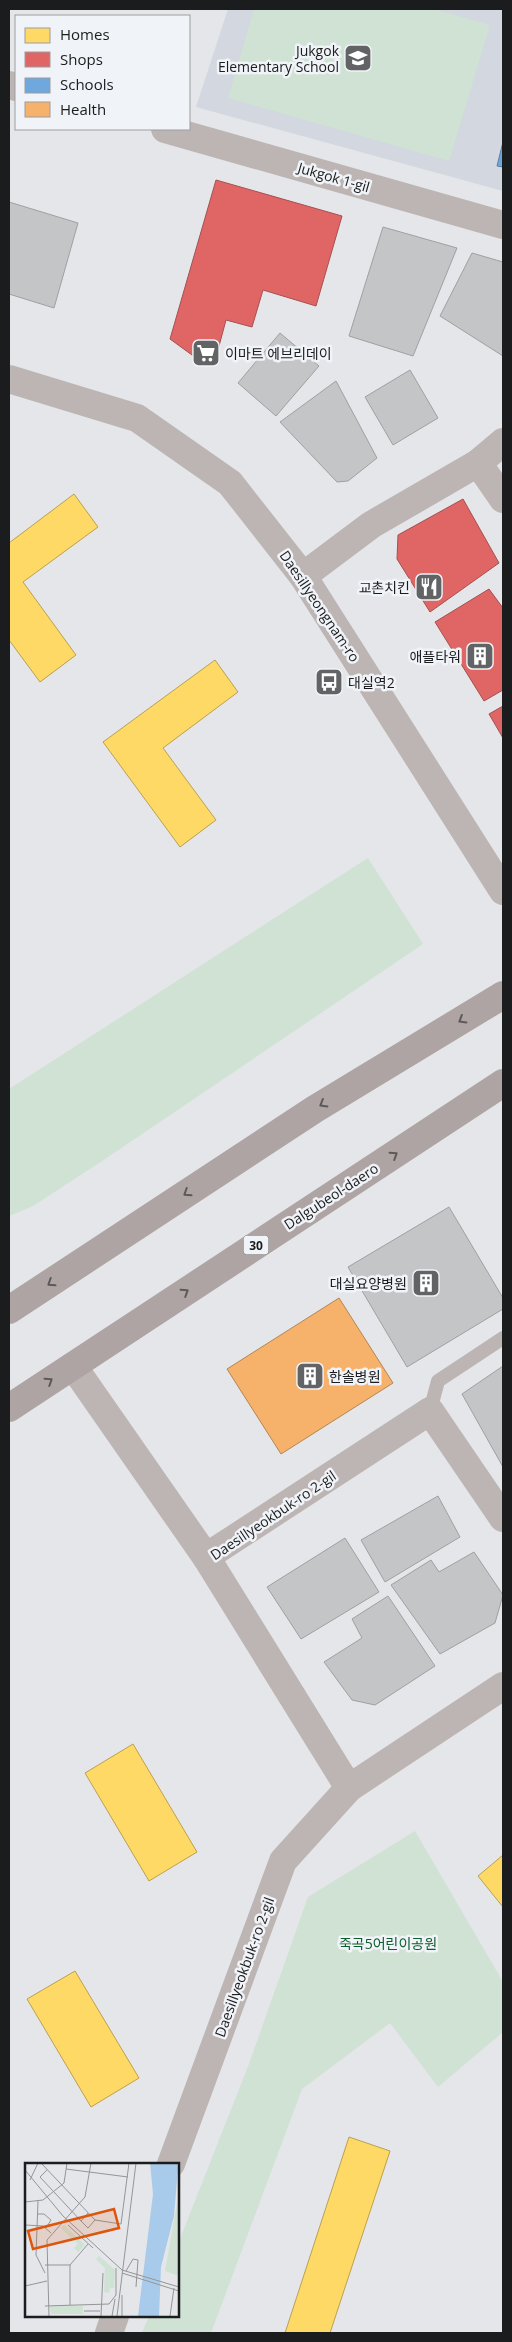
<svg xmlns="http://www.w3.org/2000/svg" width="512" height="2342" font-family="'Open Sans','Noto Sans KR',sans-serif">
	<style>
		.built { fill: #d3d7df }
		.green { fill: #cfe2d4 }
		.homes { fill: #ffd966; stroke: #bba050 }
		.shops { fill: #e06666; stroke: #a55050 }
		.schools { fill: #6fa8dc; stroke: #567ea3 }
		.health { fill: #f6b26b; stroke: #b48554 }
		.building { fill: #c4c5c7; stroke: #9fa0a2 }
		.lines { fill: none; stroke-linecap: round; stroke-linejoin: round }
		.service { stroke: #bdb5b4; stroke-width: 14 }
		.minor { stroke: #bdb5b4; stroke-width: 28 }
		.tertiary { stroke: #bdb5b4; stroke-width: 28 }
		.primary { stroke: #aea4a3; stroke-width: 28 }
		.oneway { stroke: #5d5959 }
		.labels { text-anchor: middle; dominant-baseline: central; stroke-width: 5; stroke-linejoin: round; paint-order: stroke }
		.shield { fill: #f0f3f7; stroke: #5b5c5e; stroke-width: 1 }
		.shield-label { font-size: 12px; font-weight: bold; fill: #1b1c1d }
		.poi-label { font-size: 14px; fill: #1b1c1d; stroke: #f0f3f7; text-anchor: end }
		.street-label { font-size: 14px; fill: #1b1c1d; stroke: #f0f3f7 }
		.park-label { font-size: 14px; fill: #0b5e2a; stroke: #f0f3f7 }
		.inset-road { fill: none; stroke: #949597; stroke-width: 1 }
		.view { fill: #de560d; fill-opacity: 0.15; stroke: #de560d; stroke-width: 2.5 }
		.inset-edge { fill: none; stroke: #1b1c1d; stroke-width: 2.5 }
	</style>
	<rect width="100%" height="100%" fill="#e4e6e9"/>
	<!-- built -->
	<path class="built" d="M228 9H503V191L196 107Z"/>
	<!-- green -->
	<g class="green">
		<path d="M254 9H433L490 25 449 161 228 98Z"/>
		<path d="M368 858 423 944 105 1159 33 1206 9 1216V1089Z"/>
		<path d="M415 1831 503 1982V2032L438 2087 390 2023 302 2089 211 2333H142L149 2316H178V2244L249 2064 308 1897Z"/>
	</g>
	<!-- homes -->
	<g class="homes">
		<path d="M74 494 98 527 23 582 76 655 40 682 9 640V543Z"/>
		<path d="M215 660 238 692 163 748 216 820 180 847 103 742Z"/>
		<path d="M133 1744 197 1852 149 1881 85 1773Z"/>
		<path d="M503 1855V1907L478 1876Z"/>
		<path d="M75 1971 139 2078 91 2107 27 1999Z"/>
		<path d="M349 2137 390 2151 330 2333H285Z"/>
	</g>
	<!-- shops -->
	<g class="shops">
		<path d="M216 180 342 216 316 306 263 290 252 327 226 320 215 361 192 355 170 339Z"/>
		<path d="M463 499 499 563 430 612 397 559 398 535Z"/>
		<path d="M489 589 503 608V690L484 701 435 622Z"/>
		<path d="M503 706V738L489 714Z"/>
	</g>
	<!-- schools -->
	<path class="schools" d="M503 142V167L497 166Z"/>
	<!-- health -->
	<path class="health" d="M339 1298 393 1383 281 1454 227 1369Z"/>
	<!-- building -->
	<g class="building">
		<path d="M9 202 78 223 54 308 9 294Z"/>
		<path d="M383 227 457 248 413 356 349 336Z"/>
		<path d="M472 253 503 262V356L440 316Z"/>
		<path d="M280 333 319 366 276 416 238 383Z"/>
		<path d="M410 370 438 418 393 445 365 397Z"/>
		<path d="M336 381 377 458 348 481 337 482 280 422Z"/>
		<path d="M449 1207 503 1298V1309L407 1367 348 1267Z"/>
		<path d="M503 1366V1467L462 1394Z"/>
		<path d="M438 1496 460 1537 385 1582 361 1540Z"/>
		<path d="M345 1538 379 1592 301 1639 267 1587Z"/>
		<path d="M474 1552 503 1595 495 1623 440 1654 391 1585 431 1560 439 1572Z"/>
		<path d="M388 1596 435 1666 375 1705 352 1700 324 1662 362 1638 352 1619Z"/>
	</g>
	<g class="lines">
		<!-- service -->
		<path class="service" d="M430 1411 438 1381 503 1338"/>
		<!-- minor -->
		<g class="minor">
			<path d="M9 85 16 87"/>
			<path d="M165 129 503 225"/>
			<path d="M478 463 503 499"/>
			<path d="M303 576 371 525 478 463 503 442"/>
			<path d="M73 1366 206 1557"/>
			<path d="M349 1788 206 1557 430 1411 503 1518"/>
			<path d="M171 2164 283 1861 349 1788 503 1686"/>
			<path d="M109 2333 115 2316"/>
		</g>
		<!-- tertiary -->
		<path class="tertiary" d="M9 379 137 418 230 483 303 576 503 891"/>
		<!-- primary -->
		<g class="primary">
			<path d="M9 1310 315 1109 503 995"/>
			<path d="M9 1408 503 1083"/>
		</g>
	</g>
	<!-- one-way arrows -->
	<defs><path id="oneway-chevron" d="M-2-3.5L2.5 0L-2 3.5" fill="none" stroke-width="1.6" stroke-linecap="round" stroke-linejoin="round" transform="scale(1.25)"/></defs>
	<g class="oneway">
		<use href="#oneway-chevron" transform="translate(462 1020) rotate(149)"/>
		<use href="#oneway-chevron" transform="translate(323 1104) rotate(149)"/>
		<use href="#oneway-chevron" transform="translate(394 1155) rotate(-33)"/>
		<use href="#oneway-chevron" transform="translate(187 1193) rotate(147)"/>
		<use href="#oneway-chevron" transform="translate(51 1283) rotate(147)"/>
		<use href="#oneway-chevron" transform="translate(185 1292) rotate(-33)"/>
		<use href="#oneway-chevron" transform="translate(49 1381) rotate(-33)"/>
	</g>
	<!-- icons -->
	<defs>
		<symbol id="school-square" viewBox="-11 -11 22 22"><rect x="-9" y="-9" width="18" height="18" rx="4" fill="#616364" stroke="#f0f3f7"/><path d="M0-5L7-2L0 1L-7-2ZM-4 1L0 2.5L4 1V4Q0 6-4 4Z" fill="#fff"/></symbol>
		<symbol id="supermarket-square" viewBox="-11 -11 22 22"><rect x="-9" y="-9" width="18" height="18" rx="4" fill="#616364" stroke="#f0f3f7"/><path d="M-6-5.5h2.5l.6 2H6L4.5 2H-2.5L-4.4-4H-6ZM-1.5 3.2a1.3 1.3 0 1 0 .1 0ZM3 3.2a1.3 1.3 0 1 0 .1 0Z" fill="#fff"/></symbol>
		<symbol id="restaurant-square" viewBox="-11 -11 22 22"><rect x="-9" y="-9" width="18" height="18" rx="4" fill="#616364" stroke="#f0f3f7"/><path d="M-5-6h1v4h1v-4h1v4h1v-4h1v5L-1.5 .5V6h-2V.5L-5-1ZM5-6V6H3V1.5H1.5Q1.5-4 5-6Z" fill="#fff"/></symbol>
		<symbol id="building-square" viewBox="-11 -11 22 22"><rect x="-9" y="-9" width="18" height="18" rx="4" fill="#616364" stroke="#f0f3f7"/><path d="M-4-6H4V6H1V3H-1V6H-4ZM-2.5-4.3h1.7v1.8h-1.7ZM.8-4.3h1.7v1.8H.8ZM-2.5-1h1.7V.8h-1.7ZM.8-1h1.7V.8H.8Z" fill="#fff"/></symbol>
		<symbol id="bus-square" viewBox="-11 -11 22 22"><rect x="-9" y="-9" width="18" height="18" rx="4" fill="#616364" stroke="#f0f3f7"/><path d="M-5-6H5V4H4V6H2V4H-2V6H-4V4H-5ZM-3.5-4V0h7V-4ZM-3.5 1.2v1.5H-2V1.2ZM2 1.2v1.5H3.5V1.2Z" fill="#fff"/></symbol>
	</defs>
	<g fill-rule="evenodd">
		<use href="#school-square" x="342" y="42" width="32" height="32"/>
		<use href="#supermarket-square" x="190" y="337" width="32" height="32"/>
		<use href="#restaurant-square" x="413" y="571" width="32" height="32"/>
		<use href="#building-square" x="464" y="640" width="32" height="32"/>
		<use href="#bus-square" x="313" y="666" width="32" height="32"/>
		<use href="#building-square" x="410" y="1267" width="32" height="32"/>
		<use href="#building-square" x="294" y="1360" width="32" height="32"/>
	</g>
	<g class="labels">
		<!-- shield labels -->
		<rect class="shield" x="243.5" y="1235.5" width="25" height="19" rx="4"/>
		<g class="shield-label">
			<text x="256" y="1245">30</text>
		</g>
		<!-- poi labels -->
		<g class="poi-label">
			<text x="339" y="50">Jukgok<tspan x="339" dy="16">Elementary School</tspan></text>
			<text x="225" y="353" text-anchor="start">이마트 에브리데이</text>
			<text x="410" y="587">교촌치킨</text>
			<text x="461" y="656">애플타워</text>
			<text x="348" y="682" text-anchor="start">대실역2</text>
			<text x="407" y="1283">대실요양병원</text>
			<text x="329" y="1376" text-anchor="start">한솔병원</text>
		</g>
		<!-- street labels -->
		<g class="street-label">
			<text transform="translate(334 177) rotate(16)">Jukgok 1-gil</text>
			<text transform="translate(320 606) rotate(56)">Daesillyeongnam-ro</text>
			<text transform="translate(331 1196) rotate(-33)">Dalgubeol-daero</text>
			<text transform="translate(273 1515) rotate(-34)">Daesillyeokbuk-ro 2-gil</text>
			<text transform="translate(244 1967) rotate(-70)">Daesillyeokbuk-ro 2-gil</text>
		</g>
		<!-- park labels -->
		<g class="park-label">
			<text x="388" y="1943">죽곡5어린이공원</text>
		</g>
	</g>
	<!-- overview -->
	<g transform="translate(25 2163)">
		<rect width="154" height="154" fill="#e4e6e9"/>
		<path d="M154 29V113L140 108ZM39 62 60 82 53 89 49 85 53 81 36 65ZM74 93 90 107 89 125H85L84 130 79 129 80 105 71 96ZM25 143H58V151H26Z" fill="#cfe2d4"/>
		<path d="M125 0H152L153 5 149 53 136 104 134 153H113L128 31Z" fill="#a9cbeb"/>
		<path class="inset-road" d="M16 0 70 57 96 61 104 0M41 6 103 14M0 7 38 53 97 107 154 124M22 7 15 14 56 58M5 17 13 0M13 38 11 92 20 110M0 39 18 37 39 20 42 0M63 50 56 58 63 65 70 57M13 51H19L26 57 21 65M0 62 18 63 26 70M43 62 68 85M20 102H45M101 108 108 96 113 97 111 124M97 110 154 128M0 123 22 118M45 142V102L63 81M20 143 84 141 91 132V105M59 148H75M24 153 22 77 60 34 66 0M76 153 78 110M87 153 90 136M92 153 111 0M97 153V132M145 153 149 125"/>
		<path class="view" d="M89 46 94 65 8 86 3 68Z"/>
		<rect width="154" height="154" class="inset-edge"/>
	</g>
	<!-- border -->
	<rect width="512" height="2342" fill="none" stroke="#1b1c1d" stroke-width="20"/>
	<!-- legend -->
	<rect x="15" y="15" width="175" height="115" fill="#f0f3f7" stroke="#9b9da0"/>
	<rect x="25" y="28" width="25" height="15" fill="#ffd966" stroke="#9b9da0"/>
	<text x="60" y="40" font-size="15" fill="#1b1c1d">Homes</text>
	<rect x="25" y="52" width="25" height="15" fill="#e06666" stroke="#9b9da0"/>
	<text x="60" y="65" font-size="15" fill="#1b1c1d">Shops</text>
	<rect x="25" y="78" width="25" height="15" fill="#6fa8dc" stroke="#9b9da0"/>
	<text x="60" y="90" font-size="15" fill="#1b1c1d">Schools</text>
	<rect x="25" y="102" width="25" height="15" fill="#f6b26b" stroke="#9b9da0"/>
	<text x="60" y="115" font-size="15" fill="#1b1c1d">Health</text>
</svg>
